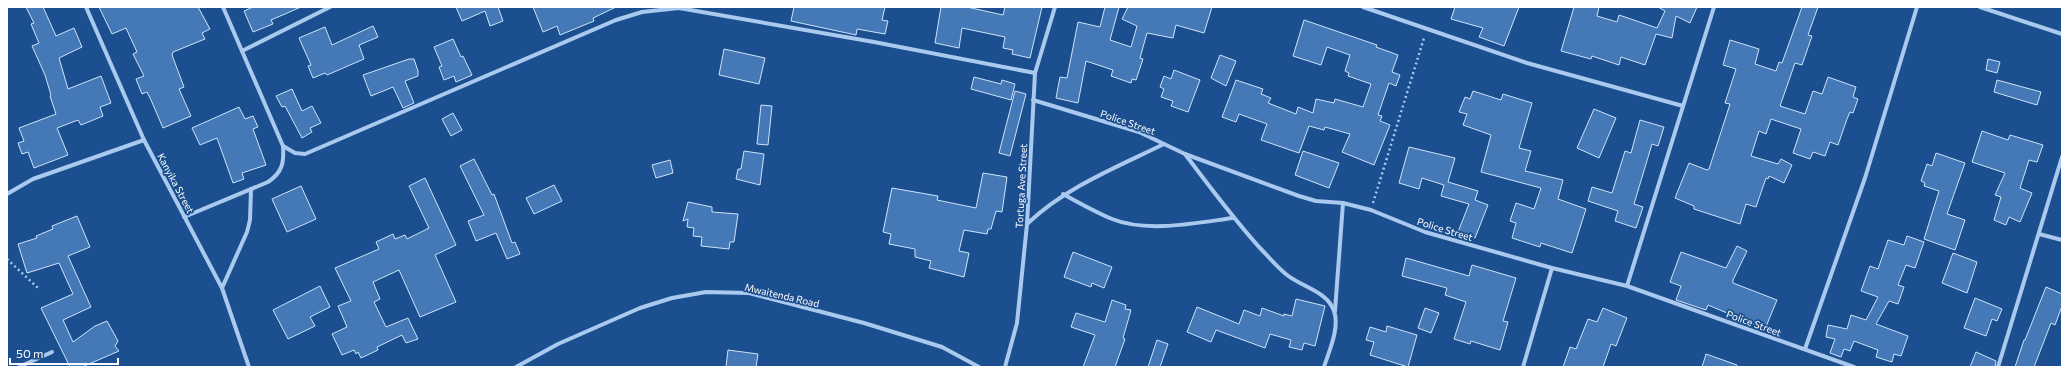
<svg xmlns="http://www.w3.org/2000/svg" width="2069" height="374" font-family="Commissioner,sans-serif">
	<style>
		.building { fill: #4478b7; stroke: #cfe3fa }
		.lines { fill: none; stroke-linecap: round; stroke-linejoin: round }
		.path { stroke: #a9c9ee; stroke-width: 2.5; stroke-dasharray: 2 3; stroke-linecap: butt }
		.street { stroke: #a9c9ee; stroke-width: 4 }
		.labels { text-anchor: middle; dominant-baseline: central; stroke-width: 3.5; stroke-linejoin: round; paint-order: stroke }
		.street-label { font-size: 10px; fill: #fff; stroke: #1b4f8f }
	</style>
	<rect width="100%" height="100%" fill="#1b4f8f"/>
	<!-- building -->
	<g class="building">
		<path d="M26 7H43L56 36 74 28 82 47 59 58 68 89 101 76 111 103 100 107 103 116 81 125 78 120 57 128 68 155 34 168 28 152 22 154 18 143 24 141 19 128 56 114 50 96 51 95 45 75 32 46 39 43 31 24 34 23Z"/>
		<path d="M99 7H198L210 29 202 33 205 39 173 52 172 55 184 87 179 89 191 116 163 128 151 100 147 92 142 94 136 79 144 76 133 54 137 52 126 28 112 34Z"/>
		<path d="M253 7H301L271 20 273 24 253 32 244 11Z"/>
		<path d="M456 7H498L503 21 490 26 485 11 462 21Z"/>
		<path d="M533 7H616L593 18 594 21 560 35 557 26 543 32Z"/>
		<path d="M794 7H885L882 20 888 21 885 34 857 29 856 35 791 21Z"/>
		<path d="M941 7H967L1003 15 1005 7H1042L1030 58 1012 54 1013 50 1003 48 1005 37 962 28 959 48 935 43Z"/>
		<path d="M1105 7H1119L1110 40 1131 47 1137 26 1122 19 1128 7H1212L1204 33 1176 25 1173 38 1147 33 1140 58 1143 59 1136 80 1132 79 1131 83 1111 76 1113 70 1086 61 1078 103 1056 98 1060 77 1067 78 1078 22 1100 27Z"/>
		<path d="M1455 7H1519L1504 46 1479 37 1483 28 1451 19Z"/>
		<path d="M1574 7H1599L1597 16 1617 22 1619 15 1657 28 1665 11 1658 7H1697L1690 23 1676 16 1672 38 1656 34 1645 65 1621 57 1619 65 1592 56 1591 59 1561 51Z"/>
		<path d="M1802 7H1818L1808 35 1812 36 1802 65 1795 63 1780 106 1805 114 1813 91 1822 94 1828 77 1856 87 1853 97 1858 99 1853 113 1850 112 1847 119 1838 145 1830 142 1825 156 1813 152 1810 159 1793 153 1801 129 1771 119 1766 134 1759 131 1751 156 1778 164 1781 159 1792 165 1784 183 1769 176 1768 179 1766 178 1756 207 1746 204 1740 224 1694 209V206L1675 198 1689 163 1707 170 1709 169 1730 104 1725 103 1736 69 1723 65 1730 40 1759 49 1755 64 1776 71 1779 62 1782 63Z"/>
		<path d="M1304 20 1377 45 1376 47 1398 55 1392 72 1400 75 1396 86 1389 83 1378 115 1382 116 1380 121 1390 125 1374 165 1342 152 1350 134 1325 127 1324 130 1309 126 1299 153 1261 140 1267 124 1239 114 1236 122 1222 117 1236 80 1263 89 1261 94 1271 98 1268 103 1296 114 1298 107 1313 113 1316 99 1334 103 1335 99 1363 107 1371 84 1348 76 1349 73 1345 71 1350 55 1327 47 1321 65 1293 56Z"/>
		<path d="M373 26 378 37 359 45 364 59 327 75 325 73 313 78 308 66 311 65 299 38 325 27 332 45Z"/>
		<path d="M453 39 461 57 463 56 472 75 456 82 454 76 444 80 439 67 442 66 434 47Z"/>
		<path d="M724 49 765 58 759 84 719 75Z"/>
		<path d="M1220 55 1236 61 1226 86 1211 78Z"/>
		<path d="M409 59H414L418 71V76L405 81 414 103 403 108 393 87 371 96 363 75Z"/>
		<path d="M1988 59 2000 62 1997 73 1986 70Z"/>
		<path d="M1174 70 1200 80 1188 112 1171 106 1173 101 1161 97 1164 89 1160 87 1164 76 1171 79Z"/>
		<path d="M974 77 1001 84 1002 80 1015 84 1011 100 971 89Z"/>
		<path d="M1997 80 2041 92 2037 105 1994 92Z"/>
		<path d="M292 89 302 111 312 106 321 123 310 128 312 132 302 138 285 106 282 107 276 96Z"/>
		<path d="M1015 91 1026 94 1010 156 999 153Z"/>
		<path d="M1473 91 1501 100 1503 94 1532 103 1519 148 1531 151 1525 171 1563 180 1558 199 1586 209 1572 253 1541 243 1540 247 1512 238 1516 223 1510 221 1516 203 1534 209 1541 188 1481 172 1491 135 1463 125 1467 114 1459 112 1465 97 1470 99Z"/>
		<path d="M761 105 772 106 768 145 757 144Z"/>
		<path d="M239 107 245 119 253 116 258 127 253 129 266 165 242 173 244 179 233 183 217 138 200 145 192 128Z"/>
		<path d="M1594 109 1616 118 1599 158 1577 148Z"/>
		<path d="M453 113 462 130 451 136 442 119Z"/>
		<path d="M1640 120 1664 127 1658 146 1652 144 1634 204 1643 207 1636 228 1615 221 1618 211 1588 201 1592 187 1612 193 1625 151 1631 153Z"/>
		<path d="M1982 131 2008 140 2010 135 2043 145 2037 162 2029 160 2020 188 2032 193 2020 222 2009 217 2006 225 1994 220 2001 197 1995 195 2005 173 1972 162Z"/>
		<path d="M1409 147 1455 158 1448 182 1478 191 1475 200 1488 205 1475 238 1458 232 1469 204 1441 196 1444 185 1422 178 1419 189 1399 183Z"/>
		<path d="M744 151 764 154 760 185 736 179 738 169H741Z"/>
		<path d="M1303 151 1339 163 1329 188 1295 175Z"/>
		<path d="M1936 153 1965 163 1947 214 1965 220 1955 250 1924 239 1939 191 1924 186 1925 183 1921 181 1927 164 1932 166Z"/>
		<path d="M474 159 492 195 494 194 512 243 515 242 520 254 507 259 496 233 476 241 468 221 484 215 460 166Z"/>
		<path d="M670 160 673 173 656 178 652 165Z"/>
		<path d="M983 173 1007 177 1002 212 996 211 991 229H988L987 234 964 230 959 251 969 253 964 277 929 268 931 261 915 257V249L889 244 891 234 883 232 892 188 938 196 937 200 976 208Z"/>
		<path d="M425 178 456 245 435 255 456 302 420 317 399 270 373 282 380 299 374 302 386 327 408 318 418 339 406 343 402 335 377 347 378 350 361 358 358 352 356 354 354 350 342 355 332 334 347 327 338 306 351 301 335 268 379 249 376 242 393 234 395 239 405 235 407 239 429 228 409 186Z"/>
		<path d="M554 185 562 201 534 214 526 198Z"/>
		<path d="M301 186 316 219 287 232 272 199Z"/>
		<path d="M688 202 712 207V212L738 214 734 242H730L729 249 701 246 702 237 693 236 694 228 687 227 688 219 683 221Z"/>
		<path d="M77 216 90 247 68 256 91 307 63 320 73 342 95 326 107 321 118 341 115 346 119 351 82 367H70L41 308 73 294 59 263 27 273 18 244 37 238 36 236 53 229 52 226Z"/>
		<path d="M1907 236 1924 242 1915 268 1906 265 1898 285 1904 287 1898 304 1889 301 1876 324 1908 336 1901 356 1894 354 1892 362 1876 357 1878 350 1854 341 1850 351 1844 349 1841 357 1830 353 1835 339 1826 337 1828 325 1847 329 1851 315 1866 320 1878 297 1861 291 1870 266 1878 269 1888 240 1904 245Z"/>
		<path d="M1737 246 1747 251 1733 280V283L1777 300 1765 329 1708 305 1706 310 1676 300 1681 286 1670 282 1681 252 1726 268Z"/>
		<path d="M1073 252 1112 267 1104 288 1092 283 1091 287 1064 277Z"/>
		<path d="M1953 253 1977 262 1967 293 1942 283Z"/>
		<path d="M1406 258 1469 276 1472 265 1516 278 1503 321 1508 322 1500 350 1471 341 1470 344 1454 339 1466 302 1445 295 1447 288 1402 276Z"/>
		<path d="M320 286 330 307 310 317 315 326 288 339 273 310Z"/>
		<path d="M2046 287 2062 294V306L2055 325 2051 323 2034 367H2015L2024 340H2025Z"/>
		<path d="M1975 298 2002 309 1997 321 1992 319 1986 336 1964 328Z"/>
		<path d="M1296 299 1325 306 1315 346 1304 343 1302 350 1289 347 1291 340 1270 334 1265 348 1216 330 1211 342 1187 332 1197 307 1239 324 1244 310 1260 316 1262 308 1284 316V314L1292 316Z"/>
		<path d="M1112 300 1126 305 1125 309 1131 310 1123 338 1125 339 1115 367H1083L1095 335 1071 327 1076 313 1105 322Z"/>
		<path d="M1425 308 1439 313 1431 333 1418 328Z"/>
		<path d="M1603 308 1627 318 1616 346 1611 344 1603 367H1563L1570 347 1576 349 1588 319 1597 322Z"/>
		<path d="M1387 326 1417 335 1408 367 1370 355 1374 342 1366 340 1370 327 1386 332Z"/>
		<path d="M1157 340 1168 344 1160 367H1148Z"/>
		<path d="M728 350 758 354 756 367H726Z"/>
		<path d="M1976 352 1996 361 1995 367H1970Z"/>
		<path d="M1706 354 1737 365V367H1702Z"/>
	</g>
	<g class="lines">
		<!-- path -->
		<g class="path">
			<path d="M1373 203 1424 38"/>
			<path d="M7 259 38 288"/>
		</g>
		<!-- street -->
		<g class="street">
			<path d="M86 7 144 140 222 288 249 367"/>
			<path d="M1363 7 1527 63 1683 106"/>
			<path d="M1980 7 2062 34"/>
			<path d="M242 51 330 7"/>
			<path d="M1033 100 1139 132 1185 154 1299 196 1316 201 1343 203 1371 210 1425 232 1552 268 1627 286 1854 367"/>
			<path d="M283 146 295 153 305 154 616 20 642 12 679 8 874 42 1035 73"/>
			<path d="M1185 154C1209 186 1232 217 1259 247 1268 256 1277 267 1287 275 1302 287 1327 291 1334 311 1340 328 1329 351 1324 367"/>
			<path d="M7 194 33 179 144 140"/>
			<path d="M1063 194C1079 203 1095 212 1112 219 1147 233 1196 223 1233 218"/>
			<path d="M184 217 268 182C283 172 284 162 283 146L223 7"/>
			<path d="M1027 224C1066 187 1117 167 1164 144"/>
			<path d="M2039 234 2062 240"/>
			<path d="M1627 286 1714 7"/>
			<path d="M222 288 247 232 250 220 251 189"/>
			<path d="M1335 311 1343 203"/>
			<path d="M1805 349 1865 178 1917 7"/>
			<path d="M19 367 52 352"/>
			<path d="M516 367 558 344 640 308 672 298 706 292 749 293 864 323 942 347 979 367"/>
			<path d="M1005 367 1017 323 1027 224 1035 73 1055 7"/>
			<path d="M1523 367 1552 268"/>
			<path d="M1998 367 2062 157"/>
		</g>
	</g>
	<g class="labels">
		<!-- street labels -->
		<g class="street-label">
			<text transform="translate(1128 122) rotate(19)">Police Street</text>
			<text transform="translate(176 183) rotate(62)">Kanyika Street</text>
			<text transform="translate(1021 186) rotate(-87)">Tortuga Ave Street</text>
			<text transform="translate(1445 229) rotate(17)">Police Street</text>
			<text transform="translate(782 295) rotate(13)">Mwaitenda Road</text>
			<text transform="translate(1754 323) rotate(20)">Police Street</text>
		</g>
	</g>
	<!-- border -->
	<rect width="2069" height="374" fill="none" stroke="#ffffff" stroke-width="16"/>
	<!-- scale -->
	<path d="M10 358v6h108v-6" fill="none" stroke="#ffffff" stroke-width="2"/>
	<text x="16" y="358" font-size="12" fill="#ffffff" stroke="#1b4f8f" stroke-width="3" paint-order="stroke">50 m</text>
</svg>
